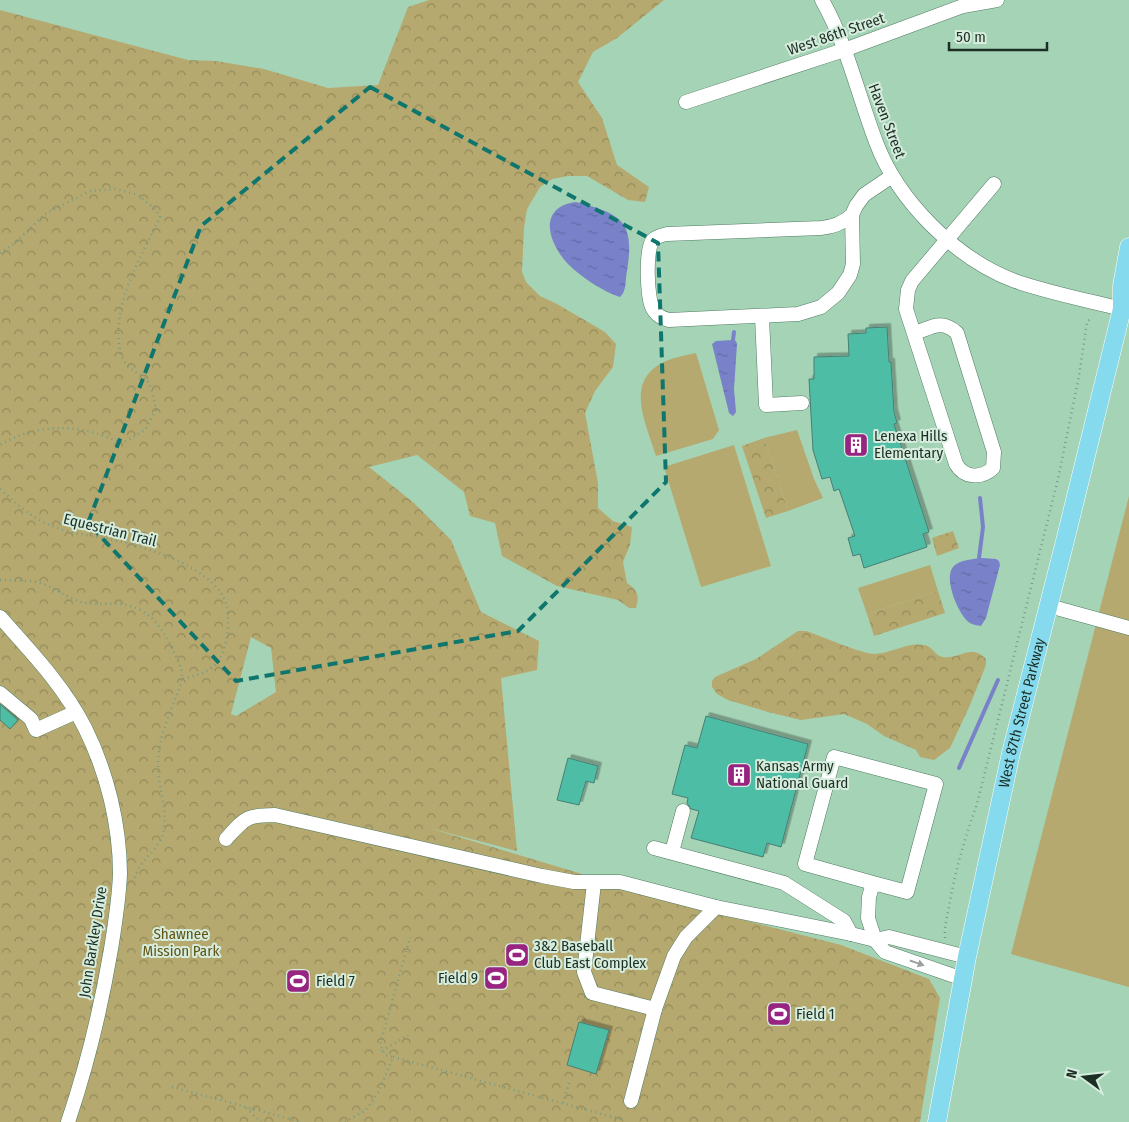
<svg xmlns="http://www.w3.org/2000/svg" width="1129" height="1122" font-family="'Fira Sans Condensed',sans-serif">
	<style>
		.grass { fill: #b6a96f }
		.forest { fill: url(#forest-crowns); fill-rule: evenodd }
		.water { fill: url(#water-ripples) }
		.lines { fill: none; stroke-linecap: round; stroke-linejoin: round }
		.stream { stroke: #7982c9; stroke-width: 4 }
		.building { fill: #4ebda6; stroke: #477f72; filter: url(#shadow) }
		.minor-casing { stroke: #517c62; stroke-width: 15 }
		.major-casing { stroke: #fff; stroke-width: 19 }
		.path { stroke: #769b84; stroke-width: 2.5; stroke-dasharray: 1 4; stroke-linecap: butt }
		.minor { stroke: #fff; stroke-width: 14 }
		.major { stroke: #86daee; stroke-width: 18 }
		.oneway { fill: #99a19c }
		.marked { fill: none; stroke: #0f766e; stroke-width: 4; stroke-dasharray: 10 6; stroke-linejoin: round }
		.labels { text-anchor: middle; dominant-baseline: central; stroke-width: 4; stroke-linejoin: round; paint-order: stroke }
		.street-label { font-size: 15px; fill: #1c2f24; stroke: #d6edde }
		.poi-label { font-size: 15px; fill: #1c2f24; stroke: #d6edde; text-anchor: start }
		.park-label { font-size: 15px; fill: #615414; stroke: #d6edde }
	</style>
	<defs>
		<pattern id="forest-crowns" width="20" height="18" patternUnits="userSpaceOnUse" patternTransform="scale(1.25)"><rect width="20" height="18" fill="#b6a96f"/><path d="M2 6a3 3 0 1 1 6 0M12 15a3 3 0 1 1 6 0" fill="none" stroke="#938a5b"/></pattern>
		<pattern id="water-ripples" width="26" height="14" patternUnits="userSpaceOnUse" patternTransform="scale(1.25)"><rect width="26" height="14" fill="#7982c9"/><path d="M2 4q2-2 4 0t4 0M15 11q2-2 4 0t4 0" fill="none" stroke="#626ba3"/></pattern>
		<filter id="shadow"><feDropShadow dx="3.5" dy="-3.5" stdDeviation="0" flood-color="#0004"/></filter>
	</defs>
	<rect width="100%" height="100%" fill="#a5d3b6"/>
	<!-- grass -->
	<g class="grass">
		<path d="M696 353 719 430 713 439 656 456C646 422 623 380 666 361 676 357 687 355 696 353Z"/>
		<path d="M797 430 814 479 823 498 788 511 764 438Z"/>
		<path d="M734 445 771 566 701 587 664 467Z"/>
		<path d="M1129 496V987L1011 954Z"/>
		<path d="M930 565 938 591 867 614 858 588Z"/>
	</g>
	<!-- forest -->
	<g class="forest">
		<path d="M429 0H664L617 38 593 52 578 82 602 118 617 165 649 187 645 202 628 200 587 176H568L552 179 540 187 527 209 524 228 522 272 526 282 540 296 557 304 605 332 616 344 613 367 595 391 585 413 598 483V508L613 521 632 527 630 545 623 562 627 583C637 590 640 595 636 608H629L618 600 557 586 502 556 495 523 470 516 464 492 417 455 369 467 414 503 451 540 481 612 539 641 537 670 501 678 517 851 429 828 692 907 841 945 929 979 940 998 920 1122H0V10L188 60 216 61 264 69 328 88 378 85 408 7ZM251 637 271 648 276 692 236 716 231 714Z"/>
		<path d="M764 438 788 511 766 518 742 446Z"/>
		<path d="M953 531 959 548 937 556 932 538Z"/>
		<path d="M938 591 945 613 874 636 867 614Z"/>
		<path d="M798 631H806C822 636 861 654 875 654 892 653 908 642 924 645 933 646 934 656 943 657 958 660 971 643 986 659V665L970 705 950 748 934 760 920 757 916 750 884 736 867 724 844 714 801 720 768 712 728 700 717 694 712 687V681L715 677 756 659Z"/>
	</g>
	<!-- water -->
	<g class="water">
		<path d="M576 202C622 214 635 221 627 271 625 280 627 291 620 297 602 291 581 277 568 264 548 243 537 207 576 202Z"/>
		<path d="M733 340 736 341 737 344 734 389 736 412 733 416 729 413 712 344 716 341Z"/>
		<path d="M982 558 996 559 999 561 1000 565 986 618 981 626C978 625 973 625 970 623 959 617 943 578 953 567 958 560 974 559 982 558Z"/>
	</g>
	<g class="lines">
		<!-- stream -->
		<g class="stream">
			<path d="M733 340 734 332"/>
			<path d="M979 558 983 527 980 498"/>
			<path d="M959 768 998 680"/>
		</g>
	</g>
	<!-- building -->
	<g class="building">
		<path d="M887 327 889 362H891L894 412 897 423 894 424 929 532 923 534 927 547 864 568 860 554 853 556 848 538 855 536 839 489 834 491 830 477 822 479 813 450 809 379H814V357L849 356 848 334 866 333V328Z"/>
		<path d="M0 704 18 720 10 729 0 720Z"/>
		<path d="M706 716 808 744 781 847 767 843 763 857 691 838 699 811 691 809 687 803 688 798 672 794 685 745 697 748Z"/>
		<path d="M568 758 598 766 594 783 586 781 579 805 557 800Z"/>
		<path d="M579 1022 609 1030 596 1074 567 1065Z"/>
	</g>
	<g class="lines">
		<defs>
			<g id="minor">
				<path d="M822 0C847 44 858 95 876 142 898 201 956 259 1015 281 1050 293 1086 300 1122 309"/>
				<path d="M686 102 844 50 963 6 997 0"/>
				<path d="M852 215C843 223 834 227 821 228L667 234C662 235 657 236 653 240 645 249 647 299 653 309 657 316 662 318 669 320L798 314 821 307 838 293 850 275 853 264 852 215 856 206 864 195 892 176"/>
				<path d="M762 317 766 405 802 403"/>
				<path d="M915 333C932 327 942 319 957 333L994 452 993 468C981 479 964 478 956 464L906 309 908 290 912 281 994 184"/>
				<path d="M1049 606 1129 628"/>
				<path d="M0 617C31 652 64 686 85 728 107 772 120 825 120 874 119 900 115 924 111 949 101 1008 87 1066 68 1122"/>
				<path d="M0 693 31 719 36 730 76 712"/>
				<path d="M226 839C245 818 246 815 275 815L542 876 574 882H620L716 907 851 934 875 940 889 937 967 957"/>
				<path d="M654 848 784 883 844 921 851 934"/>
				<path d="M672 852 683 811"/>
				<path d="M594 883 584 972 592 993 655 1009"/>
				<path d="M873 883 907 892 936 784 834 757 805 864 873 883 869 897 868 918 875 940 885 952 963 979"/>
				<path d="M631 1101 655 1009 674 956 686 937 716 907"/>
			</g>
			<g id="major">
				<path id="s1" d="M937 1122 967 957 1011 753 1065 541 1122 309V286L1129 247"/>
			</g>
		</defs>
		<!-- minor casing -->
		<use href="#minor" class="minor-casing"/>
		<!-- major casing -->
		<use href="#major" class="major-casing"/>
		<!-- path -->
		<g class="path">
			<path d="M0 253 14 244 45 214 90 191 116 189 138 195 155 209 160 217C141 257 109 308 121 354 126 372 143 372 149 384 153 391 154 402 156 410L145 430 123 443C110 439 96 432 82 430 54 425 25 430 0 445"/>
			<path d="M0 489C16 503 31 518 52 526 74 535 99 536 122 542 154 550 201 565 221 593 230 606 229 626 226 641 221 668 206 674 181 679"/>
			<path d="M0 580C15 581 32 579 46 585 58 590 68 598 81 602 96 606 112 602 127 605 158 612 169 642 181 667L182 674 181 683C172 709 158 736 158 764 158 786 167 807 164 829 162 850 139 857 134 881"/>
			<path d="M945 938C944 927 947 917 949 907 955 871 965 837 977 804L1058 479 1079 376 1087 322 1090 319"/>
			<path d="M382 1051 408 1035"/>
			<path d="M393 1057 624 1120"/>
			<path d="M172 1087 301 1122"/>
			<path d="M563 1103 570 1079"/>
			<path d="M246 1108 261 1122"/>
			<path d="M345 1122 366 1110 378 1093 393 1057 385 1055 380 1045 410 937"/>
		</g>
		<!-- minor -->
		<use href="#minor" class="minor"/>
		<!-- major -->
		<use href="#major" class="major"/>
	</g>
	<!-- one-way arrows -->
	<defs><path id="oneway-solid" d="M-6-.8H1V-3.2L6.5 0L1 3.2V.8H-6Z" transform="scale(1.25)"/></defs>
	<use class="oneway" href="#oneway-solid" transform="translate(917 963) rotate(19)"/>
	<!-- marked area -->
	<path class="marked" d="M370 87 658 243 666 482 518 631 236 681 88 523 201 226Z"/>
	<!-- icons -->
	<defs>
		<symbol id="building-square" viewBox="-11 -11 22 22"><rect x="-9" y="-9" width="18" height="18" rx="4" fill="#972481" stroke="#d6edde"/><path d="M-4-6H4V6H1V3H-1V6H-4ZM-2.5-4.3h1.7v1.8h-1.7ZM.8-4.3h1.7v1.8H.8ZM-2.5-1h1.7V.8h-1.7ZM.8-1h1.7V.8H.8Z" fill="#fff"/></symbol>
		<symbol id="stadium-square" viewBox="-11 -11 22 22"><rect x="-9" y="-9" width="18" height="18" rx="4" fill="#972481" stroke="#d6edde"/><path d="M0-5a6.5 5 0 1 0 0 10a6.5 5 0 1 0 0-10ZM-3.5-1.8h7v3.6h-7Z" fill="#fff"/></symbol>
	</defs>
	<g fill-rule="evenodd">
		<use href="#building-square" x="842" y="431" width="28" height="28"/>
		<use href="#building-square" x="725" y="761" width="28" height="28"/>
		<use href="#stadium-square" x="503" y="941" width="28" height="28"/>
		<use href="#stadium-square" x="482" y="964" width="28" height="28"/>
		<use href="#stadium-square" x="284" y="967" width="28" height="28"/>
		<use href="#stadium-square" x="765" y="1000" width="28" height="28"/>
	</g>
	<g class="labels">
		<!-- street labels -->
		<g class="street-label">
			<text transform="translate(836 34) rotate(-19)">West 86th Street</text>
			<text transform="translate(887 121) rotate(69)">Haven Street</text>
			<text transform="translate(110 530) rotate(14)">Equestrian Trail</text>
			<text stroke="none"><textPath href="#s1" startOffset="418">West 87th Street Parkway</textPath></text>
			<text transform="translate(93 942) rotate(-81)">John Barkley Drive</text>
		</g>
		<!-- poi labels -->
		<g class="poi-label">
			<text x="874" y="436">Lenexa Hills<tspan x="874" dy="17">Elementary</tspan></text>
			<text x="756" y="766">Kansas Army<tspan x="756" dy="17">National Guard</tspan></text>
			<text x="534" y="946">3&amp;2 Baseball<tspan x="534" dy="17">Club East Complex</tspan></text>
			<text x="478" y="978" text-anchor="end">Field 9</text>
			<text x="316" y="981">Field 7</text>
			<text x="796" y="1014">Field 1</text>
		</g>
		<!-- park labels -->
		<g class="park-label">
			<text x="181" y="934">Shawnee<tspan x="181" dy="17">Mission Park</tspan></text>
		</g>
	</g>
	<!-- north arrow -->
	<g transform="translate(1084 1077) rotate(285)" stroke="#d6edde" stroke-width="4" paint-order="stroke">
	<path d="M0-4L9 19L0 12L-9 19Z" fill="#1c2f24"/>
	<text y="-8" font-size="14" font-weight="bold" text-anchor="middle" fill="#1c2f24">N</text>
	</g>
	<!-- scale -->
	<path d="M949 42v8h98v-8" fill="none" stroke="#1c2f24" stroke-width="2.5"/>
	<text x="956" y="42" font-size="15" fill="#1c2f24" stroke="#d6edde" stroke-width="4" paint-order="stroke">50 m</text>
</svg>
